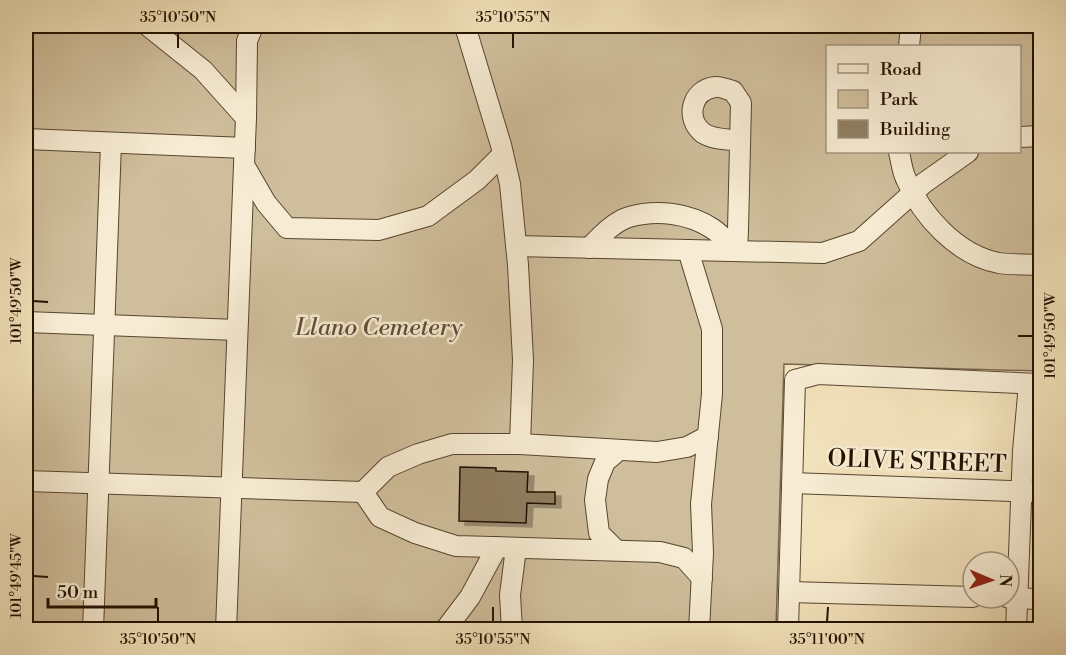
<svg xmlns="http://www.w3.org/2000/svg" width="1066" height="655" font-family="'Libre Bodoni',serif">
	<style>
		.green { fill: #cfbe9b; stroke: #79684e; stroke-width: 1.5; fill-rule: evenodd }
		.building { fill: #8f7e61; stroke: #231100; stroke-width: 1.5; filter: url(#shadow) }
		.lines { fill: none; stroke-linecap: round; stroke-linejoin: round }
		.minor-casing { stroke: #57452f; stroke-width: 22 }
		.minor { stroke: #f7ecd3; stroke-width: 20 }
		.ticks { fill: none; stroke: #231100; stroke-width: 2 }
		.labels { text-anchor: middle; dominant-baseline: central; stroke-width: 5; stroke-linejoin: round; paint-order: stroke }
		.park-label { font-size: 24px; font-style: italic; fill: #5f4e36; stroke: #f7ecd3 }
		.street-label { font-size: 24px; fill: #231100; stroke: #f7ecd3 }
		.neatline { fill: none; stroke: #231100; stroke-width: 2 }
		.ticks-label { font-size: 15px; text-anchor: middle; fill: #231100 }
	</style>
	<defs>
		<filter id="shadow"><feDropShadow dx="6" dy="4" stdDeviation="0" flood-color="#0004"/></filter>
	</defs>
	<rect width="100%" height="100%" fill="#f2e2bb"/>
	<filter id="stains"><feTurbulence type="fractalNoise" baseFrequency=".00333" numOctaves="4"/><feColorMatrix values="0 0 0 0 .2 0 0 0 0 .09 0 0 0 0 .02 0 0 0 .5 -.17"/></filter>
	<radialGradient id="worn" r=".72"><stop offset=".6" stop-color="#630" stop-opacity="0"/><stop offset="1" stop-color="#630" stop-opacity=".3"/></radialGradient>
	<!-- green -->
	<path class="green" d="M26 26H1040V371L784 364 776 629H26ZM828 46H1020V152H828Z"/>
	<!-- building -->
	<path class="building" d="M460 467 496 468V471L528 472 527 492H555V504L527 503 526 523 459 521Z"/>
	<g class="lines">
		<defs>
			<g id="minor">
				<path d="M148 26 203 70 246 118"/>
				<path d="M253 26 247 41 246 118 244 165 266 203 287 228 379 230 428 216 477 180 503 154"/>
				<path d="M465 26 501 145 510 184 518 265 523 360 520 444"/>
				<path d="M909 46 911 26"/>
				<path d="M1020 137 1040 136"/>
				<path d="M26 139 245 148"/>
				<path d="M899 152C901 160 902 171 906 179 922 216 957 255 999 263 1012 265 1027 264 1040 265"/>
				<path d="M516 246 823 253 859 241 924 183 968 152"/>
				<path d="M589 248C600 237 613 222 629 217 657 209 689 213 713 229 722 235 729 244 737 251"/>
				<path d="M688 250 712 329V394L701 504 703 553 699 630"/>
				<path d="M737 251 738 230 741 103 733 91C728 90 720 86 715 87 691 90 685 119 703 133 713 140 729 139 740 141"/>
				<path d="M26 322 237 330"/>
				<path d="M26 481 363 492"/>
				<path d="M792 483 1040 492"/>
				<path d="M616 550 599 533 595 500 598 479 605 462 619 450"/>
				<path d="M702 578 684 558 660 552 456 546 415 533 380 517 363 492 388 467 418 454 452 444H520L657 452 687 447 708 436"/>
				<path d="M789 592 973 597"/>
				<path d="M1009 598 1040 599"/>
				<path d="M93 630 111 143"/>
				<path d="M226 630 244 165"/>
				<path d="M445 630 470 597 497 547"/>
				<path d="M512 630 510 595 516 548"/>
				<path d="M788 630 795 380 818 374 1040 384"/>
				<path d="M1016 630 1023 451 1029 384"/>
			</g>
		</defs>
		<!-- minor casing -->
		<use href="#minor" class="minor-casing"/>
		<!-- minor -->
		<use href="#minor" class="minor"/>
	</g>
	<!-- ticks -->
	<path class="ticks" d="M178 48V33M513 48V33M33 301 48 302M1018 336H1033M33 576 48 577M158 622V607M493 622V607M827 622 828 607"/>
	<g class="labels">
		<!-- park labels -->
		<g class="park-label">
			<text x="379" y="328">Llano Cemetery</text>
		</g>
		<!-- street labels -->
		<g class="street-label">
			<text transform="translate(917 462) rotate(2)">OLIVE STREET</text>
		</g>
	</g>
	<!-- margin -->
	<rect width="1066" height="655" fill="none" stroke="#f2e2bb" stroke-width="66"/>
	<!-- legend -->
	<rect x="826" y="45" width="195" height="108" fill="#f7ecd3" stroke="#a2947f" stroke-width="1.5"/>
	<rect x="838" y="64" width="30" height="9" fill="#f7ecd3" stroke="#a2947f" stroke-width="1.5"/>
	<text x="880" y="75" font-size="18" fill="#231100">Road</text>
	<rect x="838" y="90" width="30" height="18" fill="#cfbe9b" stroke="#a2947f" stroke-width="1.5"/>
	<text x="880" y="105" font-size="18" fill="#231100">Park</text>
	<rect x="838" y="120" width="30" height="18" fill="#8f7e61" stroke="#a2947f" stroke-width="1.5"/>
	<text x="880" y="135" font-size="18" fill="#231100">Building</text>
	<!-- north arrow -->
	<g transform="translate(991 580) rotate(92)"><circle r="28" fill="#f7ecd3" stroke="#a2947f" stroke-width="1.5"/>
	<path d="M0-4.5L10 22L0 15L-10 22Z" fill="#8f2418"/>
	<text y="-9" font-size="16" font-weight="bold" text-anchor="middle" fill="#231100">N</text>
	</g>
	<!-- scale -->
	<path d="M48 598v9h108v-9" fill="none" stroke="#231100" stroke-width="3"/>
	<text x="57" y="598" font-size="18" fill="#231100" stroke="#f7ecd3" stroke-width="4.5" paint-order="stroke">50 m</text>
	<rect x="33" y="33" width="1000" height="589" class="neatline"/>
	<g class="ticks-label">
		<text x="178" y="22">35°10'50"N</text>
		<text x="513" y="22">35°10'55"N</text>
		<text transform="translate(16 301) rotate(-90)" y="5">101°49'50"W</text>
		<text transform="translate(1050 336) rotate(-90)" y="5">101°49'50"W</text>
		<text transform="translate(16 576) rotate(-90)" y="5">101°49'45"W</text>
		<text x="158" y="644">35°10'50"N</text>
		<text x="493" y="644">35°10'55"N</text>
		<text x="827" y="644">35°11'00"N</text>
	</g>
	<rect width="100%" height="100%" filter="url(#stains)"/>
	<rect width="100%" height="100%" fill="url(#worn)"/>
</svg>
